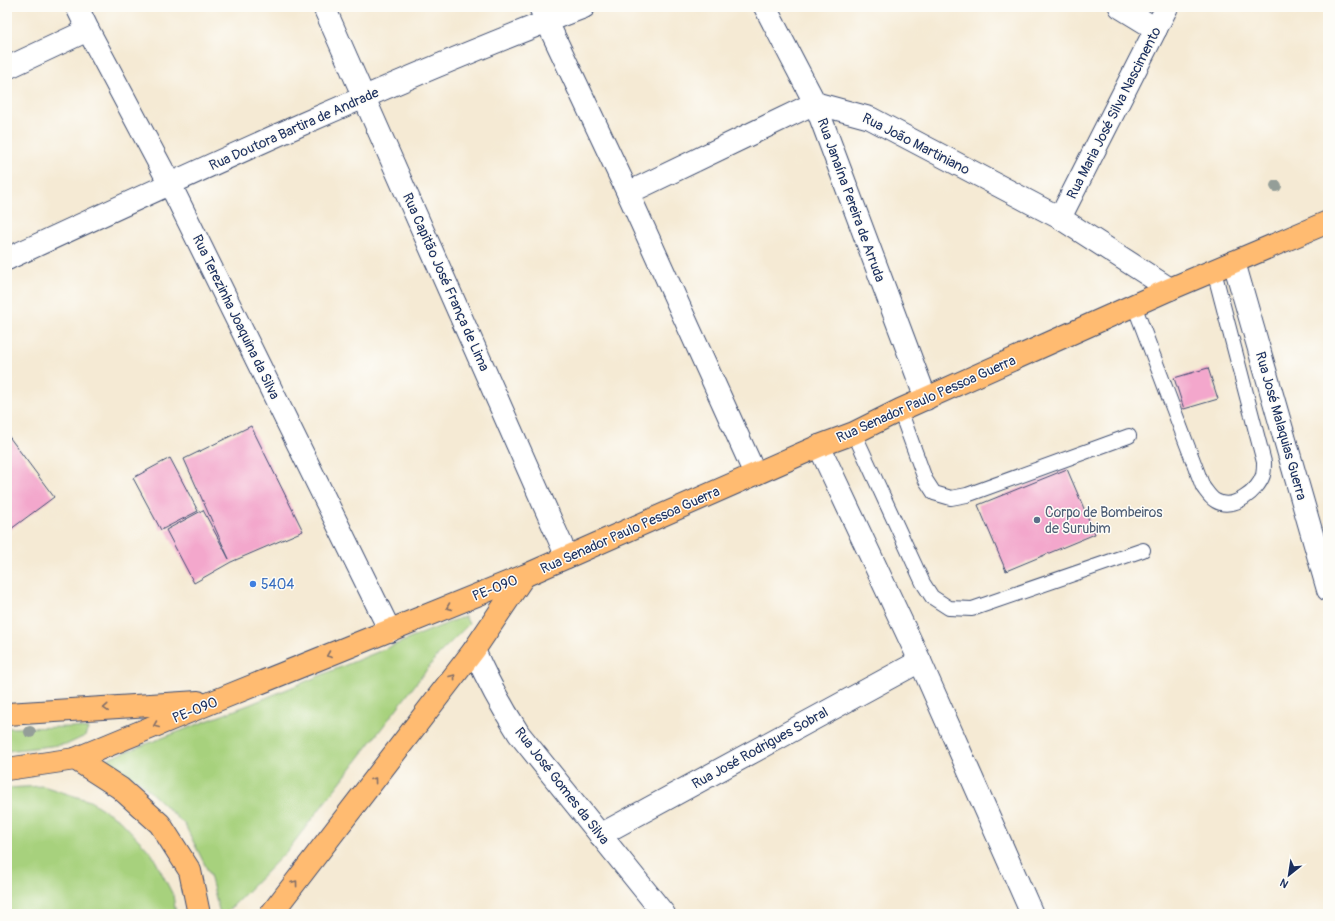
<svg xmlns="http://www.w3.org/2000/svg" width="1335" height="921" font-family="Pangolin,sans-serif">
	<style>
		.green { fill: #a7d17d; stroke: #61806e }
		.building { fill: #f3a7cc }
		.lines { fill: none; stroke-linecap: round; stroke-linejoin: round }
		.lane-casing { stroke: #3c4b70; stroke-width: 16 }
		.street-casing { stroke: #3c4b70; stroke-width: 24 }
		.primary-casing { stroke: #3c4b70; stroke-width: 24 }
		.lane { stroke: #fff; stroke-width: 14 }
		.street { stroke: #fff; stroke-width: 22 }
		.primary { stroke: #ffbb71; stroke-width: 22 }
		.tree { fill: #949e98 }
		.oneway { stroke: #826e67 }
		.service-dot { fill: #5c6f8a; stroke: #fdfcf7; stroke-width: 1.5 }
		.shop-dot { fill: #3f7fe0; stroke: #fdfcf7; stroke-width: 1.5 }
		.labels { text-anchor: middle; dominant-baseline: central; stroke-width: 3; stroke-linejoin: round; paint-order: stroke }
		.street-label { font-size: 14px; fill: #1b2f5e; stroke: #fdfcf7 }
		.service-label { font-size: 14px; fill: #4e5e75; stroke: #fdfcf7; text-anchor: start }
		.shop-label { font-size: 14px; fill: #366cbe; stroke: #fdfcf7; text-anchor: start }
	</style>
	<rect width="100%" height="100%" fill="#fdfcf7"/>
	<filter id="ink" filterUnits="userSpaceOnUse"><feTurbulence type="fractalNoise" baseFrequency=".025" numOctaves="2"/><feDisplacementMap in="SourceGraphic" scale="8" xChannelSelector="R" yChannelSelector="G"/><feConvolveMatrix kernelMatrix="1 2 1 2 8 2 1 2 1" color-interpolation-filters="sRGB"/></filter>
	<filter id="wash" filterUnits="userSpaceOnUse"><feTurbulence type="fractalNoise" baseFrequency=".012" numOctaves="4" result="noise"/><feDisplacementMap in="SourceGraphic" scale="16" xChannelSelector="R" yChannelSelector="G"/><feGaussianBlur stdDeviation="0.9" result="paint"/><feColorMatrix in="noise" values="0 0 0 0 0 0 0 0 0 0 0 0 0 0 0 0 0 1.4 0 .05"/><feComposite in="paint" operator="in"/></filter>
	<g filter="url(#wash)">
		<rect width="100%" height="100%" fill="#f5ead4"/>
		<!-- green -->
		<g class="green">
			<path d="M465 616 469 624 438 655 288 850 225 914H220L210 875 185 825 139 781 102 761 251 704Z"/>
			<path d="M73 727 88 729 85 736 68 744 7 751V728Z"/>
			<path d="M43 786 90 801 120 820 152 854 173 895 176 914H7V788Z"/>
		</g>
		<g id="blocks">
			<!-- building -->
			<g class="building">
				<path d="M1208 368 1218 399 1184 409 1174 378Z"/>
				<path d="M251 426 303 531 231 562 194 583 166 530 203 510 229 559 184 459Z"/>
				<path d="M7 434 54 497 7 532Z"/>
				<path d="M170 458 198 511 161 530 133 478Z"/>
				<path d="M1067 469 1095 534 1006 571 978 505Z"/>
			</g>
		</g>
	</g>
	<g filter="url(#ink)">
		<use href="#blocks" fill-opacity="0" stroke="#3c4b70" stroke-width="1"/>
		<g class="lines">
			<defs>
				<g id="lane">
					<path d="M1134 305 1203 487C1207 492 1210 498 1216 501 1233 511 1258 491 1263 475 1264 471 1264 466 1264 462L1214 271"/>
					<path d="M900 410 925 479 934 493 951 498 967 495 1129 436"/>
					<path d="M854 433 923 583 932 597 949 608 972 609 1143 550"/>
				</g>
				<g id="street">
					<path d="M77 7 88 30 170 184 390 631"/>
					<path d="M324 7 567 557"/>
					<path d="M540 7 628 193 755 474"/>
					<path d="M765 7 815 103 926 399"/>
					<path d="M1120 7 1156 29"/>
					<path d="M7 68 88 30"/>
					<path d="M628 193 815 103 870 118 1060 218 1170 289"/>
					<path d="M1060 218 1167 7"/>
					<path d="M7 259C197 171 388 82 584 7"/>
					<path d="M1234 262 1328 590"/>
					<path d="M819 446 920 661 1032 914"/>
					<path d="M474 650C487 680 501 706 519 734L664 914"/>
					<path d="M600 835 920 661"/>
				</g>
				<g id="primary">
					<path d="M7 714 198 702"/>
					<path d="M75 759 215 701 524 576 819 446 854 433 900 410 1170 289 1328 222"/>
					<path d="M7 769 75 759 120 788 160 824 190 871 199 914"/>
					<path d="M271 914 474 650 524 576"/>
				</g>
			</defs>
			<!-- lane casing -->
			<use href="#lane" class="lane-casing"/>
			<!-- street casing -->
			<use href="#street" class="street-casing"/>
			<!-- primary casing -->
			<use href="#primary" class="primary-casing"/>
			<!-- lane -->
			<use href="#lane" class="lane"/>
			<!-- street -->
			<use href="#street" class="street"/>
			<!-- primary -->
			<use href="#primary" class="primary"/>
		</g>
		<!-- trees -->
		<g class="tree">
			<circle cx="1276" cy="186" r="6"/>
			<circle cx="30" cy="732" r="6"/>
		</g>
		<!-- one-way arrows -->
		<defs><path id="oneway-chevron" d="M-2-3.5L2.5 0L-2 3.5" fill="none" stroke-width="1.6" stroke-linecap="round" stroke-linejoin="round"/></defs>
		<g class="oneway">
			<use href="#oneway-chevron" transform="translate(449 607) rotate(158)"/>
			<use href="#oneway-chevron" transform="translate(329 655) rotate(158)"/>
			<use href="#oneway-chevron" transform="translate(453 677) rotate(-53)"/>
			<use href="#oneway-chevron" transform="translate(106 708) rotate(176)"/>
			<use href="#oneway-chevron" transform="translate(156 725) rotate(157)"/>
			<use href="#oneway-chevron" transform="translate(374 780) rotate(-53)"/>
			<use href="#oneway-chevron" transform="translate(295 883) rotate(-53)"/>
		</g>
	</g>
	<!-- markers -->
	<circle class="service-dot" cx="1037" cy="520" r="4"/>
	<circle class="shop-dot" cx="253" cy="584" r="4"/>
	<g class="labels">
		<!-- street labels -->
		<g class="street-label">
			<text transform="translate(1114 113) rotate(-63)">Rua Maria José Silva Nascimento</text>
			<text transform="translate(294 129) rotate(-24)">Rua Doutora Bartira de Andrade</text>
			<text transform="translate(916 144) rotate(27)">Rua João Martiniano</text>
			<text transform="translate(851 200) rotate(70)">Rua Janaína Pereira de Arruda</text>
			<text transform="translate(446 282) rotate(66)">Rua Capitão José França de Lima</text>
			<text transform="translate(236 317) rotate(64)">Rua Terezinha Joaquina da Silva</text>
			<text transform="translate(926 399) rotate(-24)">Rua Senador Paulo Pessoa Guerra</text>
			<text transform="translate(1281 426) rotate(74)">Rua José Malaquias Guerra</text>
			<text transform="translate(630 530) rotate(-24)">Rua Senador Paulo Pessoa Guerra</text>
			<text transform="translate(495 588) rotate(-22)">PE-090</text>
			<text transform="translate(195 710) rotate(-22)">PE-090</text>
			<text transform="translate(760 748) rotate(-29)">Rua José Rodrigues Sobral</text>
			<text transform="translate(562 786) rotate(52)">Rua José Gomes da Silva</text>
		</g>
		<!-- service labels -->
		<g class="service-label">
			<text x="1045" y="512">Corpo de Bombeiros<tspan x="1045" dy="16">de Surubim</tspan></text>
		</g>
		<!-- shop labels -->
		<g class="shop-label">
			<text x="261" y="584">5404</text>
		</g>
	</g>
	<!-- margin -->
	<rect width="1335" height="921" fill="none" stroke="#fdfcf7" stroke-width="24"/>
	<!-- north arrow -->
	<g transform="translate(1289 875) rotate(210)" stroke="#fdfcf7" stroke-width="3" paint-order="stroke">
	<path d="M0-3L7 15L0 10L-7 15Z" fill="#1b2f5e"/>
	<text y="-6" font-size="11" font-weight="bold" text-anchor="middle" fill="#1b2f5e">N</text>
	</g>
</svg>
